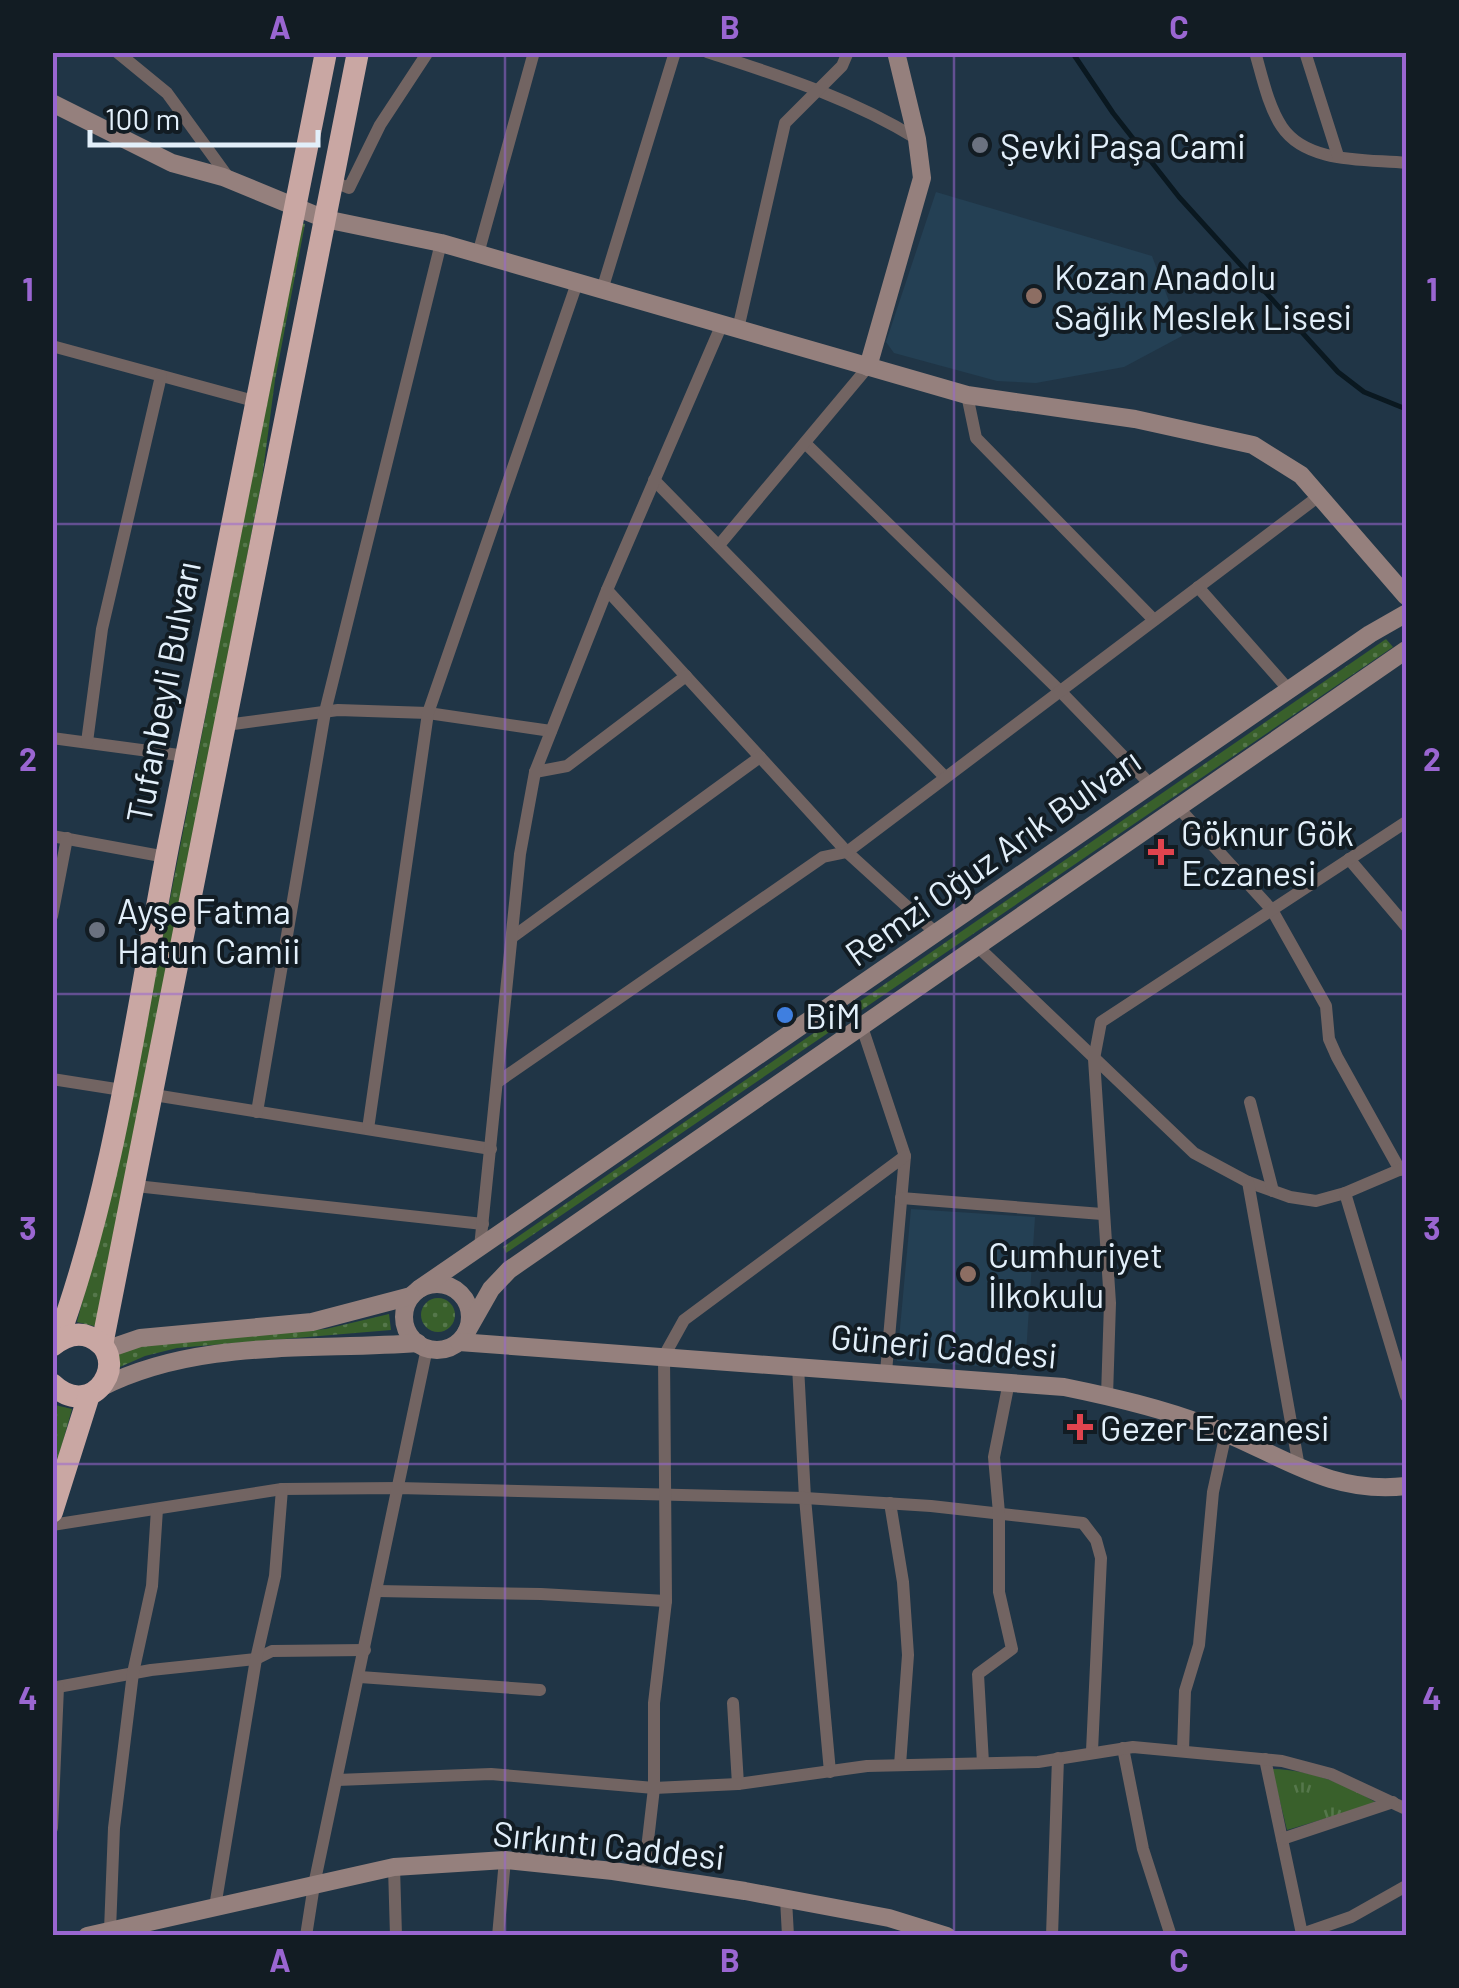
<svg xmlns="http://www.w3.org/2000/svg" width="1459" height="1988" font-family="Barlow,sans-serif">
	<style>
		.built { fill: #244054 }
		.grass { fill: url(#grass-dots) }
		.park { fill: url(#park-tufts) }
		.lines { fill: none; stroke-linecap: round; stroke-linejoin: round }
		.stream { stroke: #0a1820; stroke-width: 5 }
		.street { stroke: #726462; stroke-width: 12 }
		.secondary { stroke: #95807d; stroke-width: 18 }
		.highway { stroke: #c9a7a3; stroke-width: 22 }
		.grid { fill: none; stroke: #9a66d1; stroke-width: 2.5; stroke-opacity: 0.55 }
		.worship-dot { fill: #6b7280; stroke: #121c23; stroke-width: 4 }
		.education-dot { fill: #8d6e63; stroke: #121c23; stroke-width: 4 }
		.health-dot { fill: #e0444e; stroke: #121c23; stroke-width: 4 }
		.shop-dot { fill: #3f7fe0; stroke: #121c23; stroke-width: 4 }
		.labels { text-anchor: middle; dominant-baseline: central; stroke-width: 8; stroke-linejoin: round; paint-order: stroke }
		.poi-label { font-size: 35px; fill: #e2effa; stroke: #121c23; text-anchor: start }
		.street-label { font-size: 35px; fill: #e2effa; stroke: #121c23 }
		.neatline { fill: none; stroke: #9a66d1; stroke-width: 4 }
		.grid-label { font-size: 32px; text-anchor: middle; font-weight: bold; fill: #9a66d1 }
	</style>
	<defs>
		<pattern id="grass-dots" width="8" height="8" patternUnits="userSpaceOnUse" patternTransform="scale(2.5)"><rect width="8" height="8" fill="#39602b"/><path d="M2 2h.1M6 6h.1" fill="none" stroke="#55774b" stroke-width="1.8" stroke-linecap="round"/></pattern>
		<pattern id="park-tufts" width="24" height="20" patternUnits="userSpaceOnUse" patternTransform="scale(2.5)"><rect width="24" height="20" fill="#39602b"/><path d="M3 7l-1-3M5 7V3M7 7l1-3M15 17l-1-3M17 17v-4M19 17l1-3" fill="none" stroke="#55774b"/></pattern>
	</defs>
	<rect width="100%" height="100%" fill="#203546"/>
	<!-- built -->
	<g class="built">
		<path d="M936 192 1152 256 1182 336 1124 367 1036 383 997 381 894 353 886 342Z"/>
		<path d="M911 1209 1035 1217 1025 1369 897 1361Z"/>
	</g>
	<!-- grass -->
	<g class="grass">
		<path d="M301 223 305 224 275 380 262 479 98 1327 77 1322 121 1152Z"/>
		<path d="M1386 639 1393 647 506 1253 503 1247Z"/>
		<circle cx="438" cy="1315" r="17"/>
		<path d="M389 1314 391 1330 177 1348 145 1356 113 1370V1348L326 1329Z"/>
		<path d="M55 1405 72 1409 53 1477Z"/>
	</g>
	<!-- park -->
	<path class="park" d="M1272 1769C1311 1770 1343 1783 1377 1803L1287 1830Z"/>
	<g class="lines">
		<!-- stream -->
		<path class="stream" d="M1072 52 1113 113 1179 197 1338 372 1364 392 1406 409"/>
		<!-- street -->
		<g class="street">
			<path d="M117 52 167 93 228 177"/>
			<path d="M707 52C780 76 851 98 917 139"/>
			<path d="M1255 52C1262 76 1268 106 1282 127 1307 164 1367 159 1406 163"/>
			<path d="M1305 52 1338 156"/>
			<path d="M332 181 349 188 380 125 428 52"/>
			<path d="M478 254 534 52"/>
			<path d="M602 290 675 52"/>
			<path d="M738 329 785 123 842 66 848 52"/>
			<path d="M52 346 254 401"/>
			<path d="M967 395 976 438 1154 620"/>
			<path d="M805 443 1060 691 1151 785"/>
			<path d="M654 480 944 776"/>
			<path d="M720 544 868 367"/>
			<path d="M1198 587 1289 690"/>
			<path d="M607 590 847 852 936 933"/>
			<path d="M226 725 338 710 428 713 551 731"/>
			<path d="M52 738 186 756"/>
			<path d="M87 742 102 629 161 376"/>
			<path d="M535 772 567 766 686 676"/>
			<path d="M1178 807 1272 910 1326 1006 1329 1039 1337 1057 1400 1170"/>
			<path d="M52 836 166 857"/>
			<path d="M1349 859 1406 926"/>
			<path d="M52 916 67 838"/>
			<path d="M514 936 760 757"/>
			<path d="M978 947 1194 1153 1248 1182 1290 1197 1316 1201 1345 1193 1406 1167"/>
			<path d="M862 1027 905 1156 886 1372"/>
			<path d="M52 1079 122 1090"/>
			<path d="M499 1081 823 857 847 852 1319 496"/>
			<path d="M154 1095 491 1149"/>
			<path d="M1250 1102 1273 1191"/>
			<path d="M257 1112 325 712 441 243"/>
			<path d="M368 1129 428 713 577 283"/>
			<path d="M1248 1182 1299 1467"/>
			<path d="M136 1186 483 1224"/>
			<path d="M1345 1193 1406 1396"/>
			<path d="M901 1198 1102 1214"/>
			<path d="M480 1247 520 854 535 772 607 590 722 324"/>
			<path d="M798 1366 805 1498 830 1772"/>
			<path d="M1107 1396 1110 1303 1094 1059 1101 1022 1406 822"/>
			<path d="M890 1503 903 1582 908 1655 900 1765"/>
			<path d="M52 1525 282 1489 398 1488 805 1498 931 1506 1083 1523 1096 1540 1101 1558 1092 1751"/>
			<path d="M377 1591 541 1594 666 1601"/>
			<path d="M360 1677 540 1690"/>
			<path d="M52 1688 151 1670 256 1659 272 1651 365 1650"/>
			<path d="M733 1703 738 1784"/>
			<path d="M1123 1748 1143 1849 1171 1936"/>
			<path d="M1183 1751 1185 1691 1199 1645 1213 1492 1226 1433"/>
			<path d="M1265 1759 1302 1934 1351 1917 1406 1886"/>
			<path d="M983 1763 978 1674 1012 1649 999 1592V1513L994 1457 1009 1382"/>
			<path d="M337 1780 491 1774 654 1788 738 1784 867 1766 1038 1762 1133 1747 1282 1761 1331 1774 1406 1809"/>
			<path d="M52 1828 58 1687"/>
			<path d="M1282 1839 1393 1802"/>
			<path d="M394 1867 396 1936"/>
			<path d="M644 1875 654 1788V1703L666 1601 664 1356 684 1320 905 1156"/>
			<path d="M786 1899 788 1936"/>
			<path d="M215 1907 256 1659 275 1576 282 1489"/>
			<path d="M110 1930 114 1828 133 1673 152 1586 157 1509"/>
			<path d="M306 1936 314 1885 427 1348"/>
			<path d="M498 1936 505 1860"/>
			<path d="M1052 1936 1058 1758"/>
		</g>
		<!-- secondary -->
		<g class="secondary">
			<path d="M52 103 172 163 223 177 325 219 441 243 967 395 1135 419 1253 445 1301 475 1406 596"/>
			<path d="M868 367 922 178 917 139 896 52"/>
			<circle cx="437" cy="1317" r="33"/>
			<path d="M419 1289 1370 634 1405 614"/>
			<path d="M466 1333 491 1289 509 1270 1406 650"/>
			<path d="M459 1342 1064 1387C1113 1397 1161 1408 1208 1426 1278 1452 1327 1495 1406 1486"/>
			<path d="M105 1350 140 1338 312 1322 411 1296"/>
			<path d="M100 1388C198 1338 311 1351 418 1343"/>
			<path d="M87 1936 394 1867 505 1860 613 1871 745 1891 889 1918 947 1936"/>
		</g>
		<!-- highway -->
		<g class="highway">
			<path d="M57 1342C115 1183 136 1013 168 847 219 582 271 317 326 52"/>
			<path d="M102 1345 358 52"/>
			<path d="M52 1346C63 1337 76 1331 90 1337 134 1356 94 1424 52 1384"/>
			<path d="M52 1512 89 1395"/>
		</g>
	</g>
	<!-- grid -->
	<path class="grid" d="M505 52V1936M954 52V1936M52 524H1406M52 994H1406M52 1464H1406"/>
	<!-- markers -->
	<g class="worship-dot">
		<circle cx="980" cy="145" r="10"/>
		<circle cx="97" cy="930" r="10"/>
	</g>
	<g class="education-dot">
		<circle cx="1034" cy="296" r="10"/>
		<circle cx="968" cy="1274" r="10"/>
	</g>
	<g class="health-dot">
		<path d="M1156 837h10v10h10v10h-10v10h-10v-10h-10v-10h10z"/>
		<path d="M1075 1412h10v10h10v10h-10v10h-10v-10h-10v-10h10z"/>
	</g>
	<circle class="shop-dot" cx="785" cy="1015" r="10"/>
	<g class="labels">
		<!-- poi labels -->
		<g class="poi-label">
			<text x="1000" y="145">Şevki Paşa Cami</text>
			<text x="1054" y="276">Kozan Anadolu<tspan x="1054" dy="40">Sağlık Meslek Lisesi</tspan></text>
			<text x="1181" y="832">Göknur Gök<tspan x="1181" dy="40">Eczanesi</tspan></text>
			<text x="117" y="910">Ayşe Fatma<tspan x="117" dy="40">Hatun Camii</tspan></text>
			<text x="805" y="1015">BiM</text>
			<text x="988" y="1254">Cumhuriyet<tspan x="988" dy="40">İlkokulu</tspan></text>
			<text x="1100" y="1427">Gezer Eczanesi</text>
		</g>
		<!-- street labels -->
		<g class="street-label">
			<text transform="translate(162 692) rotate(-79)">Tufanbeyli Bulvarı</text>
			<text transform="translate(992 856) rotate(-35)">Remzi Oğuz Arık Bulvarı</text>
			<text transform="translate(944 1345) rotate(5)">Güneri Caddesi</text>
			<text transform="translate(609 1844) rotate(6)">Sırkıntı Caddesi</text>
		</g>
	</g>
	<!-- border -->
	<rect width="1459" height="1988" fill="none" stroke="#121c23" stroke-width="110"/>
	<!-- scale -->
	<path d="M90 130v15h228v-15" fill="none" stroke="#e2effa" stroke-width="5"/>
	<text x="105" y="130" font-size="30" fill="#e2effa" stroke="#121c23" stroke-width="8" paint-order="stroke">100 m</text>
	<rect x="55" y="55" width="1349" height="1878" class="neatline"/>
	<g class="grid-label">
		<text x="280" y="39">A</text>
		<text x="730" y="39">B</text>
		<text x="1179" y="39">C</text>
		<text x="28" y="301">1</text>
		<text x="1432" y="301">1</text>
		<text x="28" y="771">2</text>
		<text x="1432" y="771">2</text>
		<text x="28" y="1240">3</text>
		<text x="1432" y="1240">3</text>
		<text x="28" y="1710">4</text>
		<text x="1432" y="1710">4</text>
		<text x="280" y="1972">A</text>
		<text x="730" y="1972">B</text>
		<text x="1179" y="1972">C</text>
	</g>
</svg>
